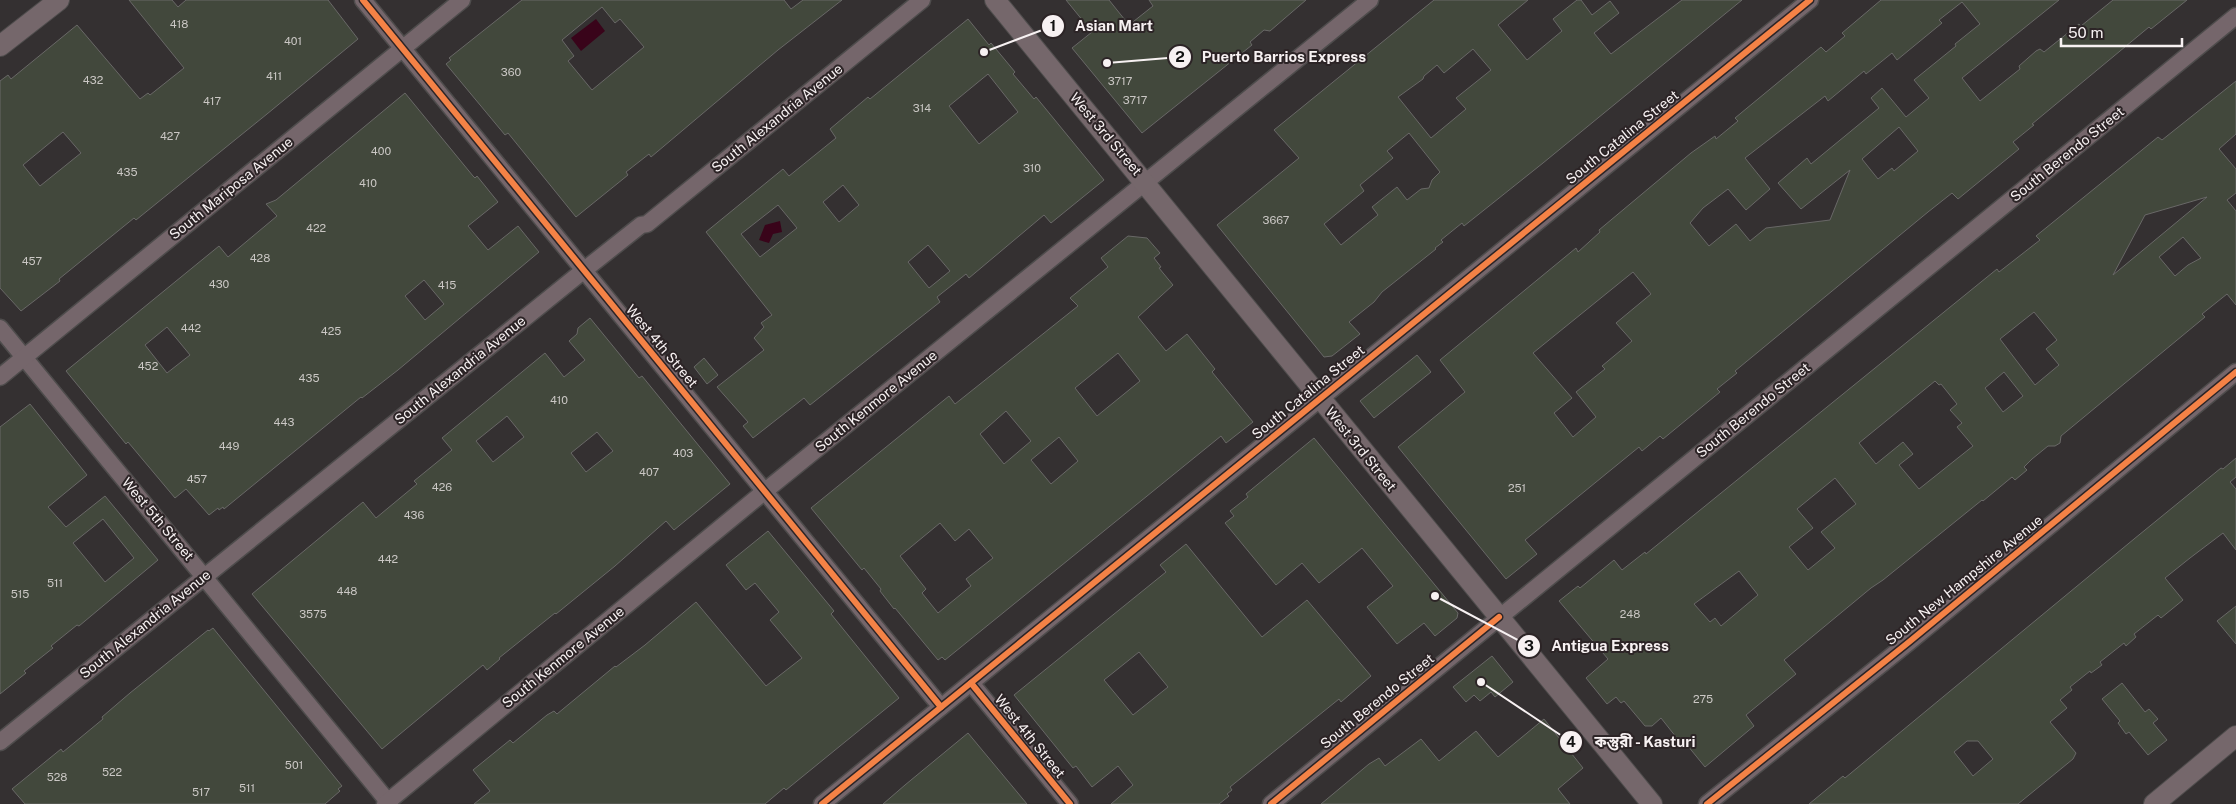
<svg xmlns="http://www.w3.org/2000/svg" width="2236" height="804" font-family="'Public Sans','Noto Sans Bengali',sans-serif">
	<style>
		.water { fill: #39041a }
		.building { fill: #42483c; stroke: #696867; fill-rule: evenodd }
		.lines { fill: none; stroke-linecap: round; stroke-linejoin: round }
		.minor-casing { stroke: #4e4c4c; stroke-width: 19 }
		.major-casing { stroke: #4e4c4c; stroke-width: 22 }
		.minor { stroke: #75666b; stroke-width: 16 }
		.major { stroke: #75676b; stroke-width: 20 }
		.cycleway-casing { stroke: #2c2426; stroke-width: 9 }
		.cycleway { stroke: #f48246; stroke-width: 6 }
		.labels { text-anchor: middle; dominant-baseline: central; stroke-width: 4; stroke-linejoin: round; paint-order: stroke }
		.number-label { font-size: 11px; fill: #cac7c4 }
		.street-label { font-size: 14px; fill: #f7f1f2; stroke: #2c2426 }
		.leader { fill: none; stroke: #f7f1f2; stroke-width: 2 }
		.callout-dot { fill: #f7f1f2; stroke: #2c2426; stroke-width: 2 }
		.mark-label { font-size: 15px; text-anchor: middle; font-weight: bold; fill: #111 }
		.callout-label { font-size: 15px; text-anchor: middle; font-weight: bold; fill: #f7f1f2; stroke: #2c2426; stroke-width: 4; stroke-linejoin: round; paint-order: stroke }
	</style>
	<rect width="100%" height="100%" fill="#343031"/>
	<!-- water -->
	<g class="water">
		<path d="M596 19 605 31 581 51 571 38Z"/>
		<path d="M780 221 782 232 773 234 769 243 759 240 765 225Z"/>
	</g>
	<!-- building -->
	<g class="building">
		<path d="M129 0H172L178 7 186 0H328L358 39 267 114 136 220 134 218 59 279 60 281 21 311 0 288V81L8 75 11 79 77 25 140 99 148 93 150 95 184 68ZM63 132 81 153 40 186 23 165Z"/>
		<path d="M522 0H784L791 9 803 0H842L778 50 651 157 649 154 626 172 628 175 576 217 508 133 505 135 446 64 451 60 449 58ZM602 7 615 23 620 19 644 47 592 90 568 61 574 56 562 40Z"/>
		<path d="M1066 0H1109L1129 25 1153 6 1149 0H1306L1270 31 1264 30 1250 42 1252 45 1142 133 1072 48 1092 32Z"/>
		<path d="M1434 0H1528L1498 25 1527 60 1562 31 1553 19 1577 0H1581L1592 15 1610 1 1619 13 1594 33 1611 54 1682 0H1742L1543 163 1464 226 1462 223 1441 240 1443 242 1435 248 1436 249 1382 292 1374 302 1349 322 1360 334 1332 356 1324 357 1217 225 1299 158 1274 130ZM1473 49 1491 70 1456 98 1466 109 1431 138 1398 97 1423 79 1424 76 1437 65 1444 73ZM1409 133 1440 172 1432 180 1429 188 1421 189 1407 200 1397 187 1372 207 1378 215 1341 245 1324 224 1364 191 1360 185 1393 158 1387 151Z"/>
		<path d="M1881 0H2059L1962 78 1980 101 2020 69 2019 66 2036 51 2040 49 2044 52 2079 24 2081 26 2113 0H2187L2151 29 2149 27 2032 124 2034 125 2013 142 2019 149 1958 199 1952 193 1928 212 1735 371 1737 373 1717 389 1720 392 1663 439 1660 436 1642 451 1639 447 1525 540 1537 554 1506 579 1398 447 1465 392 1440 360 1576 248 1578 252 1600 232 1599 230 1691 153 1715 136 1716 139 1738 121 1735 118 1821 47 1826 52 1845 36 1842 33ZM1962 2 1980 24 1955 44 1956 46 1914 80 1929 98 1906 117 1882 88 1871 98 1879 108 1811 164 1807 158 1778 183 1801 209 1850 170 1830 220 1766 228 1750 241 1736 224 1709 246 1690 223 1703 208 1728 189 1746 210 1770 189 1745 158 1825 96 1828 101 1864 71 1866 74 1892 53 1897 60 1942 23 1939 20ZM1899 127 1918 151 1894 171 1892 168 1878 179 1862 159ZM1633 272 1651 294 1616 323 1632 341 1602 366 1605 369 1576 392 1596 417 1573 437 1554 413 1572 398 1533 353Z"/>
		<path d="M968 19 989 45 991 43 1015 72 1013 74 1034 99 1036 97 1104 180 1051 223 1044 215 969 278 966 274 937 297 940 302 810 405 804 398 753 438 743 426 748 422 717 387 764 350 754 338 764 327 761 323 772 315 706 232 783 169 789 176 836 138 830 129 868 97 870 99ZM988 74 1018 112 979 144 949 106ZM843 185 859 205 839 222 823 202ZM778 205 797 228 760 257 741 234ZM928 245 950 271 929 288 908 262Z"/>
		<path d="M2236 81V134L2219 149 2236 169V193L2227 200 2236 211V305L2227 294 2202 314 2205 317 2061 436 2060 443 2055 446H2048L2032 459 2024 467 2027 470 2015 480 2012 477 1983 501 1982 500 1883 580 1871 588 1784 660 1796 674 1746 715 1754 726 1705 767 1683 740 1680 742 1661 718 1652 726H1645L1624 701 1621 703 1616 697 1607 704 1586 678 1608 659 1559 601 1578 586 1580 588 1614 560 1622 570 1645 552 1646 554 1997 269 1999 272 2040 240 2036 236 2158 137 2162 140ZM2207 197 2113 275 2145 215ZM2183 237 2201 258 2188 265 2175 276 2159 257ZM2034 312 2057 340 2046 349 2059 365 2035 385 2000 339ZM2004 372 2023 396 2003 412 1985 388ZM1935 381 1939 385 1941 384 1957 404 1950 410 1962 423 1957 427 1973 446 1919 489 1899 465 1913 454 1903 442 1876 464 1859 443ZM1835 478 1856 504 1821 532 1835 548 1808 570 1789 547 1813 528 1797 509ZM1739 571 1758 595 1721 626 1715 618 1710 622 1694 604Z"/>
		<path d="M405 93 473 176 475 178 477 176 498 202 468 226 488 250 518 226 539 252 398 370 362 398 361 397 224 509 223 507 219 510 218 508 209 515 186 489 175 498 128 442 126 444 66 371 219 246 228 257 277 216 266 204 276 200ZM424 280 444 304 425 320 405 296ZM167 327 190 355 167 373 145 345Z"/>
		<path d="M1128 236 1147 238 1160 253 1154 258 1161 267 1159 268 1173 285 1138 317 1166 351 1187 334 1215 369 1212 372 1253 422 1226 443 1221 436 945 660 942 657 938 660 895 608 894 609 880 591 881 589 864 568 862 570 811 508 949 396 955 404 1078 306 1070 298 1108 267 1101 258ZM1118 353 1140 381 1097 416 1075 388ZM1006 411 1031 441 1004 464 980 434ZM1059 437 1078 461 1051 484 1031 460ZM940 523 955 541 969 529 993 558 966 579 971 586 938 613 922 593 926 589 900 556Z"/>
		<path d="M590 318 639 378 642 376 730 484 674 530 666 521 615 566 556 614 555 613 499 658 500 659 487 670 483 665 382 749 252 594 363 502 376 518 417 484 414 481 452 450 442 438 545 353 564 377 585 360 569 341 577 334 578 328ZM507 416 524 437 493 462 476 441ZM597 432 613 451 586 472 571 453Z"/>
		<path d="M1417 355 1431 372 1374 418 1360 401Z"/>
		<path d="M704 358 718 375 707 384 694 367Z"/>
		<path d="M30 404 87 475 48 507 66 527 105 496 158 560 79 626 77 625 51 646 53 648 24 671 26 673 0 694V427ZM103 519 134 558 105 582 73 543Z"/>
		<path d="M1314 438 1458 613 1457 618 1435 636 1424 623 1397 644 1367 607 1393 586 1362 548 1319 583 1302 563 1276 585 1225 523 1234 516 1230 511 1248 497 1246 494Z"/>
		<path d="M2236 458V477L2230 482 2236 489V550L2223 533 2190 558 2165 578 2183 600 2161 618 2158 615 2134 634 2136 637 2126 646 2124 643 2100 662 2102 665 2091 673 2090 671 2070 687 2072 690 2060 700 2067 708 2050 722 2076 753 2073 759 2018 804H1809L1843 776 1845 778 2134 539 2221 468 2223 469ZM1967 741H1978L1993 759 1973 776 1954 752Z"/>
		<path d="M768 531 834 611 831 614 899 698 786 790 784 788 765 804H474L490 791 473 770 510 740 513 743 547 715 554 711 557 714 615 666 616 667 645 645 696 602 766 686 802 658 770 620 779 612 755 583 746 590 726 565Z"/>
		<path d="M1186 544 1262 637 1307 600 1371 676 1341 702 1339 699 1230 787 1232 790 1227 794 1229 796 1219 804H1111L1133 785 1118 766 1092 787 1076 766 1073 768 1014 695 1166 572 1160 565ZM1139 652 1168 687 1133 715 1104 680Z"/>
		<path d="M2236 606V644L2217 621Z"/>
		<path d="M213 628 342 786 338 789 340 791 325 804H25L12 789 61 749 63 752 103 719 102 717 130 693 208 630 209 631Z"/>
		<path d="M1492 656 1513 682 1495 697 1491 692 1480 701 1474 695 1466 702 1453 687Z"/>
		<path d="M2122 683 2145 712 2149 709 2158 719 2153 723 2167 740 2148 755 2129 732 2126 734 2118 723 2120 721 2102 699Z"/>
		<path d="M1544 719 1583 768 1558 789 1570 804H1321L1369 764 1379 758 1385 766 1421 739 1439 761 1476 731 1498 757Z"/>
		<path d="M968 733 1027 804H883L905 785Z"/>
	</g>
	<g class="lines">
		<defs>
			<g id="minor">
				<path d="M363 0 941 707"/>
				<path d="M0 328 390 804"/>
				<path d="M0 377 462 0"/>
				<path d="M971 683 1070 804"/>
				<path d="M0 742 583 271 641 225 647 224 922 0"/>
				<path d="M385 804 765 491 1370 0"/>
				<path d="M822 804 1810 0"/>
				<path d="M1271 804 2236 16"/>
				<path d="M1707 804 1909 642 2236 372"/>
			</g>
			<g id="major">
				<path d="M995 0 1652 804"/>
				<path d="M0 46 59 0"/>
				<path d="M2154 804 2236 736"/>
			</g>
		</defs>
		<!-- minor casing -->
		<use href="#minor" class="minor-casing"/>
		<!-- major casing -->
		<use href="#major" class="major-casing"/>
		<!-- minor -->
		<use href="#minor" class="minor"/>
		<!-- major -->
		<use href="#major" class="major"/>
		<defs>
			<g id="cycleway">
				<path d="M363 0 941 707"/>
				<path d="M971 683 1070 804"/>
				<path d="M822 804 1810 0"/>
				<path d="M1271 804 1499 617"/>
				<path d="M1707 804 1909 642 2236 372"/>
			</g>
		</defs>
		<!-- cycleway casing -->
		<use href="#cycleway" class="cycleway-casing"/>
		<!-- cycleway -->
		<use href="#cycleway" class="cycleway"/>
	</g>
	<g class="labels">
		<!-- number labels -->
		<g class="number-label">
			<text x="179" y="24">418</text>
			<text x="293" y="41">401</text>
			<text x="511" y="72">360</text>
			<text x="274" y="76">411</text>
			<text x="93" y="80">432</text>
			<text x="1120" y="81">3717</text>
			<text x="1135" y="100">3717</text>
			<text x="212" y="101">417</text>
			<text x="922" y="108">314</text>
			<text x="170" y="136">427</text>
			<text x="381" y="151">400</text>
			<text x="1032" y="168">310</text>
			<text x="127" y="172">435</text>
			<text x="368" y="183">410</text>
			<text x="1276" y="220">3667</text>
			<text x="316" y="228">422</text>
			<text x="260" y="258">428</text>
			<text x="32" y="261">457</text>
			<text x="219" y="284">430</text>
			<text x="447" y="285">415</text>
			<text x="191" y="328">442</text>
			<text x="331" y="331">425</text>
			<text x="148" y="366">452</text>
			<text x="309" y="378">435</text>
			<text x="559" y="400">410</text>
			<text x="284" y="422">443</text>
			<text x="229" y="446">449</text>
			<text x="683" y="453">403</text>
			<text x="649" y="472">407</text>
			<text x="197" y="479">457</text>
			<text x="442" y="487">426</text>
			<text x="1517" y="488">251</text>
			<text x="414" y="515">436</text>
			<text x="388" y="559">442</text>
			<text x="55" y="583">511</text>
			<text x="347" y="591">448</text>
			<text x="20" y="594">515</text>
			<text x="313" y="614">3575</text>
			<text x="1630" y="614">248</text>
			<text x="1703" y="699">275</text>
			<text x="294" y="765">501</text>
			<text x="112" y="772">522</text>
			<text x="57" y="777">528</text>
			<text x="247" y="788">511</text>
			<text x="201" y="792">517</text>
		</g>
		<!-- street labels -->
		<g class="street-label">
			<text transform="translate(777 118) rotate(-39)">South Alexandria Avenue</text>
			<text transform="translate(1106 134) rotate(50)">West 3rd Street</text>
			<text transform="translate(1622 137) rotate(-39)">South Catalina Street</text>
			<text transform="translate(2067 154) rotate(-39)">South Berendo Street</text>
			<text transform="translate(231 188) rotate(-39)">South Mariposa Avenue</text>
			<text transform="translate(662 346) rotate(50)">West 4th Street</text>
			<text transform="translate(460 370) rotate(-39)">South Alexandria Avenue</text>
			<text transform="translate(1308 392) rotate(-39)">South Catalina Street</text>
			<text transform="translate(876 401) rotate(-39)">South Kenmore Avenue</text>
			<text transform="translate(1753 410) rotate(-39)">South Berendo Street</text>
			<text transform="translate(1361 449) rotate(51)">West 3rd Street</text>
			<text transform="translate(158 519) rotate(50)">West 5th Street</text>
			<text transform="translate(1964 580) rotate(-39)">South New Hampshire Avenue</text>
			<text transform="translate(145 624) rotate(-39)">South Alexandria Avenue</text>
			<text transform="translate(563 657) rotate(-39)">South Kenmore Avenue</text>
			<text transform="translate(1377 701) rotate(-39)">South Berendo Street</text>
			<text transform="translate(1030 736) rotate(51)">West 4th Street</text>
		</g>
	</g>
	<!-- callouts -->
	<path class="leader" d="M984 52L1053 26M1107 63L1180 57M1435 596L1529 646M1481 682L1571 742"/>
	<g class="callout-dot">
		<circle cx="984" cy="52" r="5"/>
		<circle cx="1107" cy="63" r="5"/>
		<circle cx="1435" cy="596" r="5"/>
		<circle cx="1481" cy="682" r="5"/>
		<circle cx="1053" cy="26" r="12"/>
		<circle cx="1180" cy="57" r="12"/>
		<circle cx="1529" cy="646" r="12"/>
		<circle cx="1571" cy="742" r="12"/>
	</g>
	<g class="mark-label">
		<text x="1053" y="31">1</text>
		<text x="1180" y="62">2</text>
		<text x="1529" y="651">3</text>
		<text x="1571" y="747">4</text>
	</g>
	<g class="callout-label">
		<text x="1114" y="31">Asian Mart</text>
		<text x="1284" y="62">Puerto Barrios Express</text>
		<text x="1610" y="651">Antigua Express</text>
		<text x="1645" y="747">কস্তুরী - Kasturi</text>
	</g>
	<!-- scale -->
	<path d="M2061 38v8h121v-8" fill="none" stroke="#f7f1f2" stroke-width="2.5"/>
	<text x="2068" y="38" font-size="15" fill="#f7f1f2" stroke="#2c2426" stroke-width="4" paint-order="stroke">50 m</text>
</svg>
